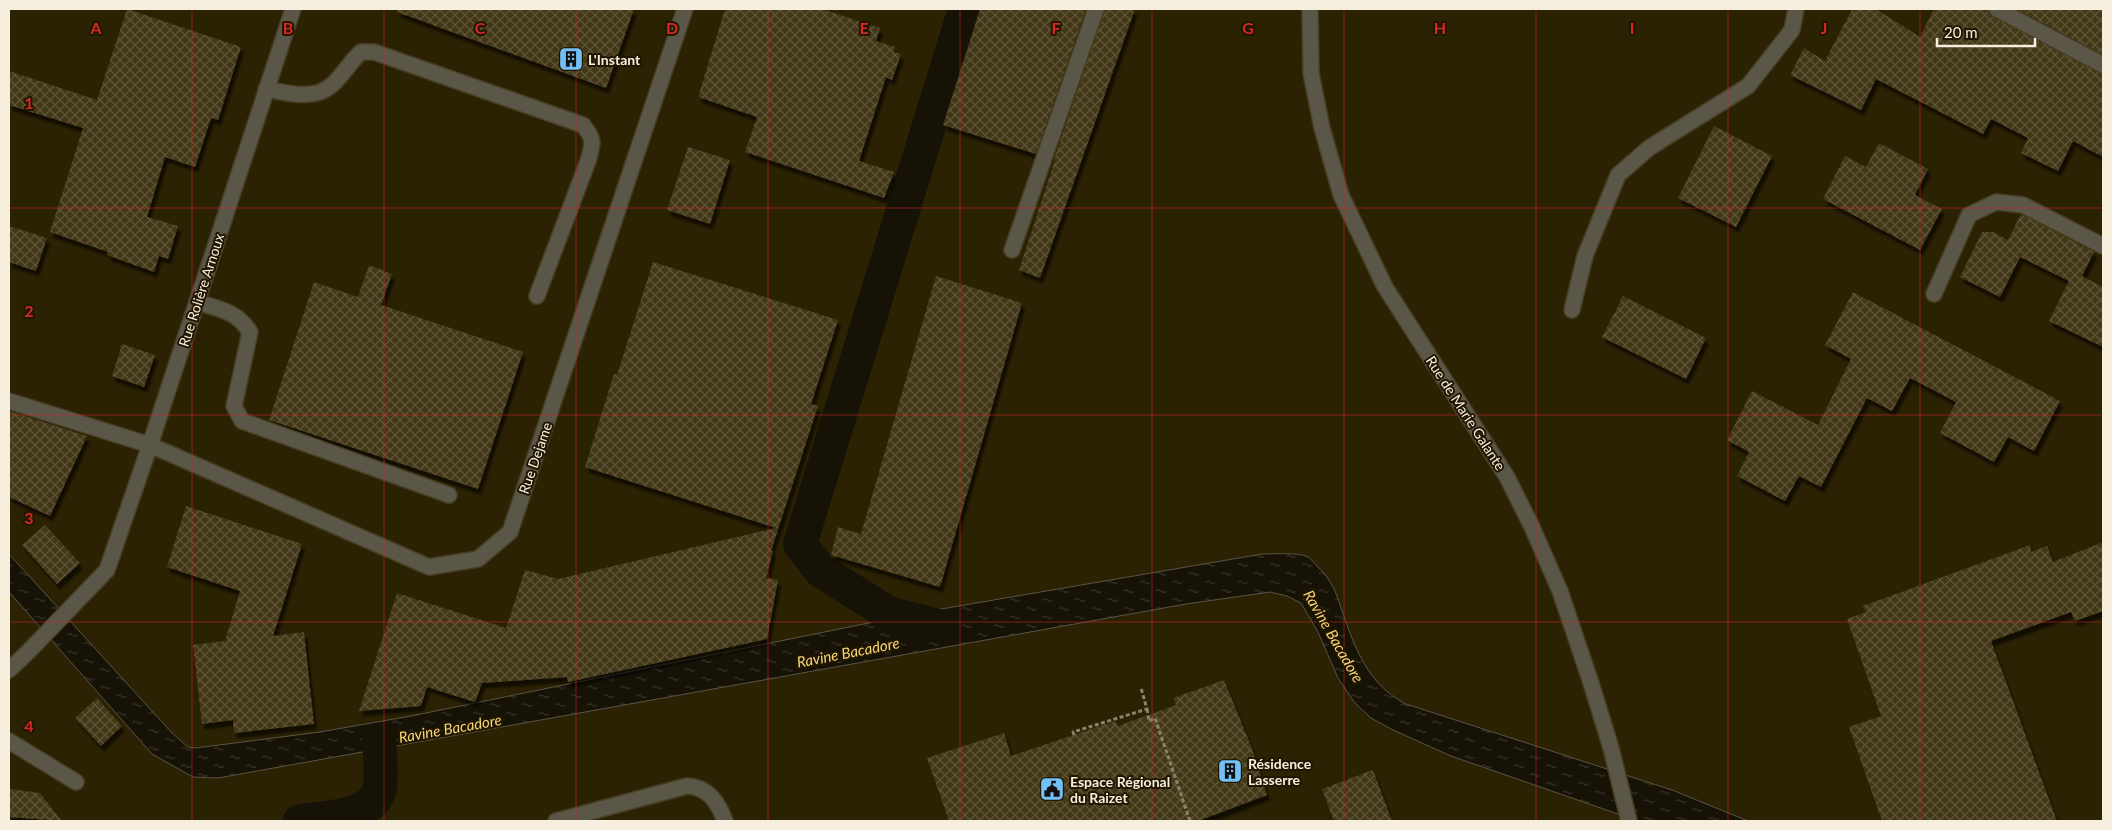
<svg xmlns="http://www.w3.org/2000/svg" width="2112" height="830" font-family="Lato,sans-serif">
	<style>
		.water { fill: url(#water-ripples); stroke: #5a5447 }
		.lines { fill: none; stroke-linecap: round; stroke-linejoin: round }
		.canal { stroke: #171206; stroke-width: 34 }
		.building { fill: url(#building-cross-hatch); filter: url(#shadow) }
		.service-casing { stroke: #473e22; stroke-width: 18 }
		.minor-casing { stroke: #473e22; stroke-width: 18 }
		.tertiary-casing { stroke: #473e22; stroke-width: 18 }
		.path { stroke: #8b826a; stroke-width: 3; stroke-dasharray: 4 2.5; stroke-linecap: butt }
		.service { stroke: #5a5648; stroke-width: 15 }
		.minor { stroke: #5a5648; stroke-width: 15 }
		.tertiary { stroke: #5a5648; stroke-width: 15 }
		.grid { fill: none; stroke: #d62828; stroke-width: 1; stroke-opacity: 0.55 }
		.labels { text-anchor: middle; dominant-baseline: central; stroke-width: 4; stroke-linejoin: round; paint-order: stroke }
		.poi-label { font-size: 14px; font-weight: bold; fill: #f6efde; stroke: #211700; text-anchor: start }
		.street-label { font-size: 14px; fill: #f6efde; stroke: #211700 }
		.water-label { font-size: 15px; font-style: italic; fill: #f8d678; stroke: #211700 }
		.grid-label { font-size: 16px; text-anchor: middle; font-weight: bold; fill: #d62828; stroke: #211700; stroke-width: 4; stroke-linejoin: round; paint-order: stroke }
	</style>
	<defs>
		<pattern id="water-ripples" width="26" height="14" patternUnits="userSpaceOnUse" patternTransform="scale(1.25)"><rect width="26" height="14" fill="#171206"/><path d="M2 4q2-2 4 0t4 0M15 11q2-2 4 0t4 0" fill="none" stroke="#39352a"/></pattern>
		<pattern id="building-cross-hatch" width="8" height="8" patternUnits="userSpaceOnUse" patternTransform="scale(1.25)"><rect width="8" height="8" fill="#423719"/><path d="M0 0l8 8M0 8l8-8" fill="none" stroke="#5e543a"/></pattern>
		<filter id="shadow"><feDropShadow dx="3" dy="5.5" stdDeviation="1" flood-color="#0009"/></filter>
	</defs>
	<rect width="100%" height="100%" fill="#2b2103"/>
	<!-- water -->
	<path class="water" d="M9 554 172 733 188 747 196 748 320 732 411 716 918 613 1262 554C1273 554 1299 552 1308 557 1311 559 1314 563 1317 566 1330 578 1336 591 1341 608 1355 648 1367 684 1406 704L1672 790 1748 821H1638L1451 756 1393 730 1371 718 1354 702 1338 678 1318 632 1301 603 1287 596 1270 592 1186 604 218 778 193 777 152 754 9 592Z"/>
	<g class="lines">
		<!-- canal -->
		<g class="canal">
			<path d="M945 628 888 613 821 571 800 544 965 9"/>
			<path d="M300 821C325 817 375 818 380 787 382 772 380 755 379 740"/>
		</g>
	</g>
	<!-- building -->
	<g class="building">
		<path d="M127 9 241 47 218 120 211 118 195 167 165 157 147 217 178 226 168 259 159 256 154 272 107 255 108 252 50 232 83 128 9 105V71L97 100Z"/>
		<path d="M398 9H634L606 88 397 12Z"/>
		<path d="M725 9H822L880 28 876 41 895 47 894 52 901 54 892 80 886 77 859 161 894 172 884 198 745 152 757 117 698 97Z"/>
		<path d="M980 9H1086L1036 154 943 125Z"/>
		<path d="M1105 9H1135L1040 278 1019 270 1055 160 1054 159Z"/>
		<path d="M1852 9H1876L1920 37 1934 9H1988L1993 17 2103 74V157L2073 141 2058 171 2021 153 2028 138 1991 119 1983 134 1876 79 1861 110 1790 75 1804 48 1825 61Z"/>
		<path d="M2017 9H2103V55Z"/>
		<path d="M1714 126 1772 156 1736 227 1678 198Z"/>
		<path d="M1879 143 1928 169 1915 195 1942 209 1920 250 1823 199 1845 156 1866 167Z"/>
		<path d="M688 147 730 160 710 224 667 210Z"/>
		<path d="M2021 214 2094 252 2082 276 2103 287V347L2049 321 2069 281 2020 257 2000 297 1960 277 1982 232H1993L2008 240Z"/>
		<path d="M9 226 47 238 36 271 9 262Z"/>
		<path d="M653 262 838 320 811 404 818 406 771 551H773L766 578 778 580 767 639 568 682 567 677 482 683 475 702 427 687 421 706 359 711 397 593 506 628 525 570 558 579 776 528 585 467 614 374 617 375Z"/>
		<path d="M369 265 392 274 381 305 523 352 478 489 269 420 314 282 358 297Z"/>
		<path d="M936 276 1022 303 940 587 831 555 838 527 861 534Z"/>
		<path d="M1853 292 2060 401 2034 451 2008 437 1994 462 1940 433 1956 402 1910 378 1892 411 1867 398 1821 487 1799 476 1785 501 1737 476 1749 452 1727 440 1752 391 1818 425 1851 359 1825 345Z"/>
		<path d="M1623 296 1706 338 1686 379 1602 337Z"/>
		<path d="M122 344 155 355 144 387 112 376Z"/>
		<path d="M9 411 87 436 50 516 9 497Z"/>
		<path d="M186 506 302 544 273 636 304 632 314 724 234 733 233 720 202 724 193 645 225 641 240 591 167 567Z"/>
		<path d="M45 525 80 563 57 584 22 545Z"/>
		<path d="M2103 542V611L2075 621 2071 612 1991 641 2057 821H1882L1849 727 1881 716 1847 619 1866 612 1863 606 2030 545 2031 552 2047 546 2053 562Z"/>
		<path d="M1224 680 1251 746 1267 795 1198 821H949L927 758 1004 733 1011 756 1115 721 1118 726 1176 705 1173 698Z"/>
		<path d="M97 698 122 726 101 746 75 718Z"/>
		<path d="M1373 770 1392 821H1334L1322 789Z"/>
		<path d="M10 789 40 793 62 821 9 817Z"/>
	</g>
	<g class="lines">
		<defs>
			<g id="service">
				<path d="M1997 9 2103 65"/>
				<path d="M266 89C287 93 314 101 332 85 343 75 350 62 361 52H374L583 125C595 140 593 143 588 161L537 296"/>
				<path d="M1012 250 1096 9"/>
				<path d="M1934 294 1969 215 1996 202 2023 205 2103 246"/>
				<path d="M197 302C219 309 237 311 250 332L234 406 242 421 449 495"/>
				<path d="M9 401 150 445 429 567 478 559 510 532 685 9"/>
				<path d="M9 741 76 782"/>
			</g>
			<g id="minor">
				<path d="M1572 310 1585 256 1618 175 1649 148 1748 86 1792 30 1796 9"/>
				<path d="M556 821 687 786C708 787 718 802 725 821"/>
			</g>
			<g id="tertiary">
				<path d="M1310 9 1311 73 1322 128 1341 195 1385 287 1507 477 1532 527 1560 591 1591 683 1611 748 1629 821"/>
				<path d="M9 670 27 653 107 570 150 445 293 9"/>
			</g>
		</defs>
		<!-- service casing -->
		<use href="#service" class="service-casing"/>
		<!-- minor casing -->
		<use href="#minor" class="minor-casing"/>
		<!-- tertiary casing -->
		<use href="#tertiary" class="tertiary-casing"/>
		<!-- path -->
		<g class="path">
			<path d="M1147 709 1149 721 1155 718 1190 821"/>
			<path d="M1074 735 1073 732 1147 709 1141 688"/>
		</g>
		<!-- service -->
		<use href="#service" class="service"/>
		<!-- minor -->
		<use href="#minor" class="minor"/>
		<!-- tertiary -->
		<use href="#tertiary" class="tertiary"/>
	</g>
	<!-- grid -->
	<path class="grid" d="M192 9V821M384 9V821M576 9V821M768 9V821M960 9V821M1152 9V821M1344 9V821M1536 9V821M1728 9V821M1920 9V821M9 208H2103M9 415H2103M9 622H2103"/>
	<!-- icons -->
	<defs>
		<symbol id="building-square" viewBox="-11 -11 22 22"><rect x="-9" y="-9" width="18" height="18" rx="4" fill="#73c0f6" stroke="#211700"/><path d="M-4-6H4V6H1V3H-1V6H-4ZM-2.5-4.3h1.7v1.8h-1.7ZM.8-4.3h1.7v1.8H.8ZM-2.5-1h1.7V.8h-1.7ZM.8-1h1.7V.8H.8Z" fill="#111"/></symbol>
		<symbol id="civic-square" viewBox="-11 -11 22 22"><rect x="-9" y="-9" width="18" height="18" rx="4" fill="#73c0f6" stroke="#211700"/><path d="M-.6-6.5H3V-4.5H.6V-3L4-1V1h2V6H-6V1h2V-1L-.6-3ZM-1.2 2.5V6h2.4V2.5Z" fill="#111"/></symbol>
	</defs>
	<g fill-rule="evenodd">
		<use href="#building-square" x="557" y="45" width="28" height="28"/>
		<use href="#building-square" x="1216" y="757" width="28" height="28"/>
		<use href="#civic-square" x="1038" y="775" width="28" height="28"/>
	</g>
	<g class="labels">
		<!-- poi labels -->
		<g class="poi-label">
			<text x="588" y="59">L'Instant</text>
			<text x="1248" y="763">Résidence<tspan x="1248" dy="16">Lasserre</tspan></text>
			<text x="1070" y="781">Espace Régional<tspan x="1070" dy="16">du Raizet</tspan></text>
		</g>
		<!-- street labels -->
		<g class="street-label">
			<text transform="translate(201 290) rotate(-72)">Rue Rolière Arnoux</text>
			<text transform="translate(1466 413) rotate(57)">Rue de Marie Galante</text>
			<text transform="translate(535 458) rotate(-71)">Rue Dejame</text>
		</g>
		<!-- water labels -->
		<g class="water-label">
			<text transform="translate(1334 636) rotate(60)">Ravine Bacadore</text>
			<text transform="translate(848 652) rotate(-11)">Ravine Bacadore</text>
			<text transform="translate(450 728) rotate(-10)">Ravine Bacadore</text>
		</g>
	</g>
	<g class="grid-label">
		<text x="96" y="34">A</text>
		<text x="288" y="34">B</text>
		<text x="480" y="34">C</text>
		<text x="672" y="34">D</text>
		<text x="864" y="34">E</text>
		<text x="1056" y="34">F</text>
		<text x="1248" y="34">G</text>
		<text x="1440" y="34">H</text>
		<text x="1632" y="34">I</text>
		<text x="1824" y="34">J</text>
		<text x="29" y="109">1</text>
		<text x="29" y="317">2</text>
		<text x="29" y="524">3</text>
		<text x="29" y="732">4</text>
	</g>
	<!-- border -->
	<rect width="2112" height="830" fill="none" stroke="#f6efde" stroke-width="20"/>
	<!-- scale -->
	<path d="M1937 38v8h98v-8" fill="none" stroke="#f6efde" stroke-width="2.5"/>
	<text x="1944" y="38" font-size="15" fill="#f6efde" stroke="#211700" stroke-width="4" paint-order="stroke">20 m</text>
</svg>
